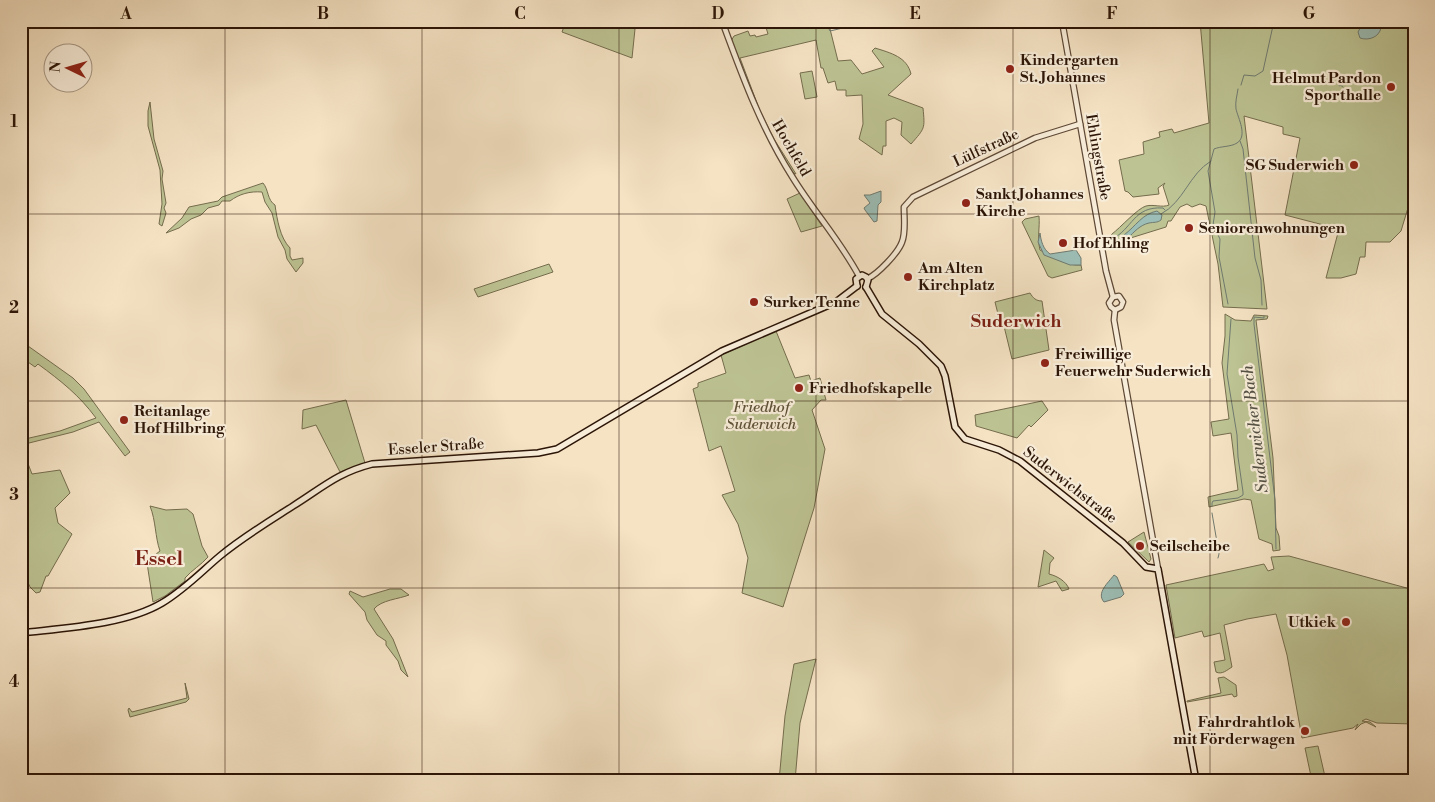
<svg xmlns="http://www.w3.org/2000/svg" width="1435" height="802" font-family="'Libre Bodoni',serif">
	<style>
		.green { fill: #bdc393; stroke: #746c4d }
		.water { fill: #9cbeb6; stroke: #6f7a70 }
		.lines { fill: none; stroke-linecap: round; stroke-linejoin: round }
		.stream { stroke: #6f7a70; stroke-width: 1 }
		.tertiary-casing { stroke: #5e4836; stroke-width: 7 }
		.secondary-casing { stroke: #2c1507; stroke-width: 8 }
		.tertiary { stroke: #f8edd9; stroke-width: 4.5 }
		.secondary { stroke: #f8edd9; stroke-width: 5 }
		.grid { fill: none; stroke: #2c1507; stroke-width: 1; stroke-opacity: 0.55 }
		.poi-dot { fill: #8f2418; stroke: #f8edd9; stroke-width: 2 }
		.labels { text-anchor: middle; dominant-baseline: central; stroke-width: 4.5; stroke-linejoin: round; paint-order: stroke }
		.poi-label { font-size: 15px; font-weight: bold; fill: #2c1507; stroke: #f8edd9; text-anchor: start }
		.street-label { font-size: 15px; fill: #2c1507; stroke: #f8edd9 }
		.park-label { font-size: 15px; font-style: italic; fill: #5f5238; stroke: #f8edd9 }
		.water-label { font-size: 16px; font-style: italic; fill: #535044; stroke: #f8edd9 }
		.quarter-label { font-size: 18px; font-weight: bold; fill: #7a1f14; stroke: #f8edd9 }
		.district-label { font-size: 20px; font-weight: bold; fill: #7a1f14; stroke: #f8edd9 }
		.neatline { fill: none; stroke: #2c1507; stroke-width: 2 }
		.grid-label { font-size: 16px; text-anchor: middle; font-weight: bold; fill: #2c1507 }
	</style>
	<rect width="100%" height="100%" fill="#f5e3c4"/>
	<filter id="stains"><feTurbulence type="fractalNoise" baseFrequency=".004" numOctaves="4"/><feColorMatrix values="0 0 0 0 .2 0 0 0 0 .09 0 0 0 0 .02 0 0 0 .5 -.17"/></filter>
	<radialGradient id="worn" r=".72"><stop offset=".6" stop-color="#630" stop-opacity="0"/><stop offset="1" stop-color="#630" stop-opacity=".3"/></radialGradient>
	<!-- green -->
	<g class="green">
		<path d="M566 21H619L635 29 632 58 562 32Z"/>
		<path d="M764 21H828L838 61 851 60 862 74 884 67 872 51 875 48C891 53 907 57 911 74L888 95 923 108C925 129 925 128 911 144L901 135 902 122 894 118 886 121V146H883L882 155 859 139 863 124 862 95 846 96V90H837L835 81 828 83 823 68H821L816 40 740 58 760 111 774 139 796 174 791 172 766 130 731 41 734 36 748 31 750 36 755 35 756 37 768 34Z"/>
		<path d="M1200 21H1414V188L1401 231 1390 242H1366L1365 257H1360L1356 274 1341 278H1326L1339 229 1285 215 1300 138 1283 134V127L1244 116 1267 309 1223 307 1218 264 1206 206 1200 204 1192 207 1187 204 1180 207 1171 221H1168L1166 227 1108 245V240L1112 234C1120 228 1138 208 1146 206 1154 204 1162 208 1169 205L1163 186 1165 183 1158 188 1159 194 1133 197 1128 192 1125 191 1119 160 1144 154 1143 142 1160 137 1159 132 1172 129 1174 133 1209 123Z"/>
		<path d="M812 71 817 97 805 99 800 73Z"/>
		<path d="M150 102 154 139 163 171 162 179 166 203 164 208 166 213 162 226 159 224 162 204 160 170 148 126V111Z"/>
		<path d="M263 183C269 190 267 200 275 205 277 219 280 238 290 248V256L292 260 303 258V263L296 272 287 259 285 250 278 237 272 213 265 202 262 192C250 191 239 194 230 201H222L219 205 208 208 201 215 191 219 179 228 166 233 182 218 189 207 218 201 222 197Z"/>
		<path d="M800 193 822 226 801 232 787 199Z"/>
		<path d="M1039 216C1040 228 1037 238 1040 250 1053 257 1066 266 1081 265L1082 270 1052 278 1048 276 1022 222 1025 219Z"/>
		<path d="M549 264 553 272 478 297 474 289Z"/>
		<path d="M1030 293C1033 298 1036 301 1042 301L1049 350 1012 359 1002 318H999L995 302Z"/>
		<path d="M1225 314 1235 320 1251 321 1254 315 1268 316 1267 319 1256 320 1273 458 1276 528 1279 536 1280 550 1273 551 1272 544 1259 539 1251 500 1244 499 1209 507 1208 497 1238 490 1231 433 1213 436 1211 422 1229 419 1222 363 1225 336Z"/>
		<path d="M776 331 795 378 809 375 811 381 820 378 826 400H821L812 410 825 449 814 508 783 607 742 593 748 558 738 524 722 495 735 491 721 446 709 451 693 389 698 387V383L726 373 721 355Z"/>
		<path d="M21 341 73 378 84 389 130 452 125 456 99 422 73 432 25 444V456L32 474 60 470 70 493 55 508 58 523 72 534 48 576H46L40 592 36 593 30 587 21 567V424L25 439 60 431 96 418C79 395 61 381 38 364L35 367 21 357Z"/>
		<path d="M346 400 365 463 340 472 316 425 302 429 303 410Z"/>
		<path d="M1042 401 1048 410 1031 427 1029 425 1017 438 976 426 975 415Z"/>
		<path d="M150 506 166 510 187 509 193 514 202 546 208 557C201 565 192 570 185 578V581L165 596 153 602 147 563V561L160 551C155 537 156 521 150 506Z"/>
		<path d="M1144 532 1151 559 1149 562 1128 542Z"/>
		<path d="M1044 550 1054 558 1050 563 1049 574C1057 576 1066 581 1069 589L1062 591 1056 581 1038 587Z"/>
		<path d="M1289 556 1414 590V724L1377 723 1366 719 1362 721 1370 722 1376 727 1366 722 1361 724 1355 730 1358 724 1353 728 1302 738 1287 655 1276 614 1247 619 1224 625 1232 667C1227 670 1222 675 1216 672L1214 662 1225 660 1220 633 1204 637 1202 631 1175 638 1166 585 1264 564 1268 571 1274 569 1271 557Z"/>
		<path d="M390 589H401L409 595C399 599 381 600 374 609L393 639 408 677 401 670 398 661 386 645V641L377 635 367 620 365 612 349 594 350 591 363 597Z"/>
		<path d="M816 659 800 723 795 781H779L785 716 794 664Z"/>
		<path d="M1224 677 1236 685 1237 696 1234 697 1232 694 1187 702V701L1221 693 1218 678Z"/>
		<path d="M185 683 189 699 186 702 130 717 128 710 129 708 132 712 187 698Z"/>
		<path d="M1318 746 1326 781H1312L1305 748Z"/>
	</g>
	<!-- water -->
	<g class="water">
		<path d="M1364 21H1379L1381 28C1379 37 1369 41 1360 38L1358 32Z"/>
		<path d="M881 191V202L878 205 877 221 874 222 865 210 864 208 870 203 864 195H870Z"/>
		<path d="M1157 211 1162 215 1161 220C1157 223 1154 222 1149 223 1140 225 1134 232 1128 238L1125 237 1124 235C1136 226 1142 214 1157 211Z"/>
		<path d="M1040 233C1041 241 1043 249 1050 254L1076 250 1081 258V265H1070L1044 255 1038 242Z"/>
		<path d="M1114 575 1117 577 1124 594 1121 597 1104 602C1096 593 1108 583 1114 575Z"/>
	</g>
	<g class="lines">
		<!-- stream -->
		<g class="stream">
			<path d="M825 21 830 31 864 23"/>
			<path d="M867 23 877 21"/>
			<path d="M1340 78 1338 81 1340 83 1339 86 1341 85"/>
			<path d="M1340 80 1339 84 1343 87"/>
			<path d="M1241 85 1244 75 1255 76 1263 71 1274 21"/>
			<path d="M1240 141 1243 149 1255 258 1261 280 1262 305"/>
			<path d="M1161 214C1184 202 1189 174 1211 161"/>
			<path d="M1112 239C1133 229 1133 206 1163 208L1165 210"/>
			<path d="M1228 304 1219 257 1220 239 1213 225 1215 212 1208 171 1214 149C1221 146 1231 147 1237 143 1248 136 1238 118 1236 109 1235 102 1237 96 1238 89"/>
			<path d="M1264 316V318L1254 317V324L1275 500 1276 549"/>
			<path d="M1212 506V503L1213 501 1238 498 1243 495V492L1238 457 1237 435 1227 374 1231 319"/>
			<path d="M1212 513 1219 554 1218 558"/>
		</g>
		<defs>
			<g id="tertiary">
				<path d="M722 21C742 75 761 128 793 178 814 212 839 239 859 276"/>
				<path d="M1062 21 1106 271 1113 297"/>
				<path d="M867 279C878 274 898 253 902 242 906 232 904 218 904 207L913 197 1035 138 1080 124"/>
				<path d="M1113 297 1119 296 1123 302 1121 307 1115 310"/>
				<path d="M1113 297 1109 303 1111 307 1115 310"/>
				<path d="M1115 310 1114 320 1158 569"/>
			</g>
			<g id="secondary">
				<path d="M857 286 856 279 862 275 866 277 868 280 866 287"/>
				<path d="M866 287 882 314 919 344 941 366 945 376 955 427 965 439 999 450 1020 461 1123 543 1146 567 1158 569 1196 781"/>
				<path d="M21 633C63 628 125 625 162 603 184 590 201 572 220 556 243 537 268 522 293 506 322 488 337 473 372 464L538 453 557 449 722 351 836 302 857 286"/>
			</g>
		</defs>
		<!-- tertiary casing -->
		<use href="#tertiary" class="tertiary-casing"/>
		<!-- secondary casing -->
		<use href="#secondary" class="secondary-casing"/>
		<!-- tertiary -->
		<use href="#tertiary" class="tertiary"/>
		<!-- secondary -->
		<use href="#secondary" class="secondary"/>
	</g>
	<!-- grid -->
	<path class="grid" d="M225 21V781M422 21V781M619 21V781M816 21V781M1013 21V781M1210 21V781M21 214H1414M21 401H1414M21 588H1414"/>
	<!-- markers -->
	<g class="poi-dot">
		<circle cx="1010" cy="69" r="5"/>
		<circle cx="1391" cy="87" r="5"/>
		<circle cx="1354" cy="165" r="5"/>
		<circle cx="966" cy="203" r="5"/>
		<circle cx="1189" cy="228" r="5"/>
		<circle cx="1063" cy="243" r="5"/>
		<circle cx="908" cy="277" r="5"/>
		<circle cx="754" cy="302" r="5"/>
		<circle cx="1045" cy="363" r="5"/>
		<circle cx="799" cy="388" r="5"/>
		<circle cx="124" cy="420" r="5"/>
		<circle cx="1140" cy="546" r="5"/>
		<circle cx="1346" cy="622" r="5"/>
		<circle cx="1305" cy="731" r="5"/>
	</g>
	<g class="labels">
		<!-- poi labels -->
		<g class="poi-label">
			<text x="1020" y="60">Kindergarten<tspan x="1020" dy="17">St. Johannes</tspan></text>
			<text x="1381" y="78" text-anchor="end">Helmut Pardon<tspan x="1381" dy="17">Sporthalle</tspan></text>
			<text x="1344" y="165" text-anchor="end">SG Suderwich</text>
			<text x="976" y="194">Sankt Johannes<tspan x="976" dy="17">Kirche</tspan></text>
			<text x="1199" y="228">Seniorenwohnungen</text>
			<text x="1073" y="243">Hof Ehling</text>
			<text x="918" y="268">Am Alten<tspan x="918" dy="17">Kirchplatz</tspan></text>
			<text x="764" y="302">Surker Tenne</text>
			<text x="1055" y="354">Freiwillige<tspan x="1055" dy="17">Feuerwehr Suderwich</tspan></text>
			<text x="809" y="388">Friedhofskapelle</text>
			<text x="134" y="411">Reitanlage<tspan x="134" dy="17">Hof Hilbring</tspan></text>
			<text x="1150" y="546">Seilscheibe</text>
			<text x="1336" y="622" text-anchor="end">Utkiek</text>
			<text x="1295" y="722" text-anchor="end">Fahrdrahtlok<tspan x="1295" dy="17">mit Förderwagen</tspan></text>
		</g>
		<!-- street labels -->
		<g class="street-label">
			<text transform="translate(791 148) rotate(60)">Hochfeld</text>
			<text transform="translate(986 148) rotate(-25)">Lülfstraße</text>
			<text transform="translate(1098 157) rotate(80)">Ehlingstraße</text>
			<text transform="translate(436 447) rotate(-4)">Esseler Straße</text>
			<text transform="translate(1070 485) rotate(38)">Suderwichstraße</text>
		</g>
		<!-- park labels -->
		<g class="park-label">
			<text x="761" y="407">Friedhof<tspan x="761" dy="17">Suderwich</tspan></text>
		</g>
		<!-- water labels -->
		<g class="water-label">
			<text transform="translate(1255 429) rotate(-97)">Suderwicher Bach</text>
		</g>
		<!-- quarter labels -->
		<g class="quarter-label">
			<text x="1016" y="321">Suderwich</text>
		</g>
		<!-- district labels -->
		<g class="district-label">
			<text x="159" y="559">Essel</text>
		</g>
	</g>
	<!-- margin -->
	<rect width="1435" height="802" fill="none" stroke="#f5e3c4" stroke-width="55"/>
	<!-- north arrow -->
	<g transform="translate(68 68) rotate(275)"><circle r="24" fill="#f8edd9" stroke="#a69785"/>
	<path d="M0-4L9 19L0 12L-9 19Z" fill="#8f2418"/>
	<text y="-8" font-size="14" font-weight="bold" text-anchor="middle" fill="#2c1507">N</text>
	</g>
	<rect x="28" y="28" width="1380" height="746" class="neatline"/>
	<g class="grid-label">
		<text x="126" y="19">A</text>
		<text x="323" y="19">B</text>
		<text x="520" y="19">C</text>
		<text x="718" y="19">D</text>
		<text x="915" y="19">E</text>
		<text x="1112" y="19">F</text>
		<text x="1309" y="19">G</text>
		<text x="14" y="127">1</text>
		<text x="14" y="313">2</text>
		<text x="14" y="500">3</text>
		<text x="14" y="687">4</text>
	</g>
	<rect width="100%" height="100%" filter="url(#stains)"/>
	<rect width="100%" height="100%" fill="url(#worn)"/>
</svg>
